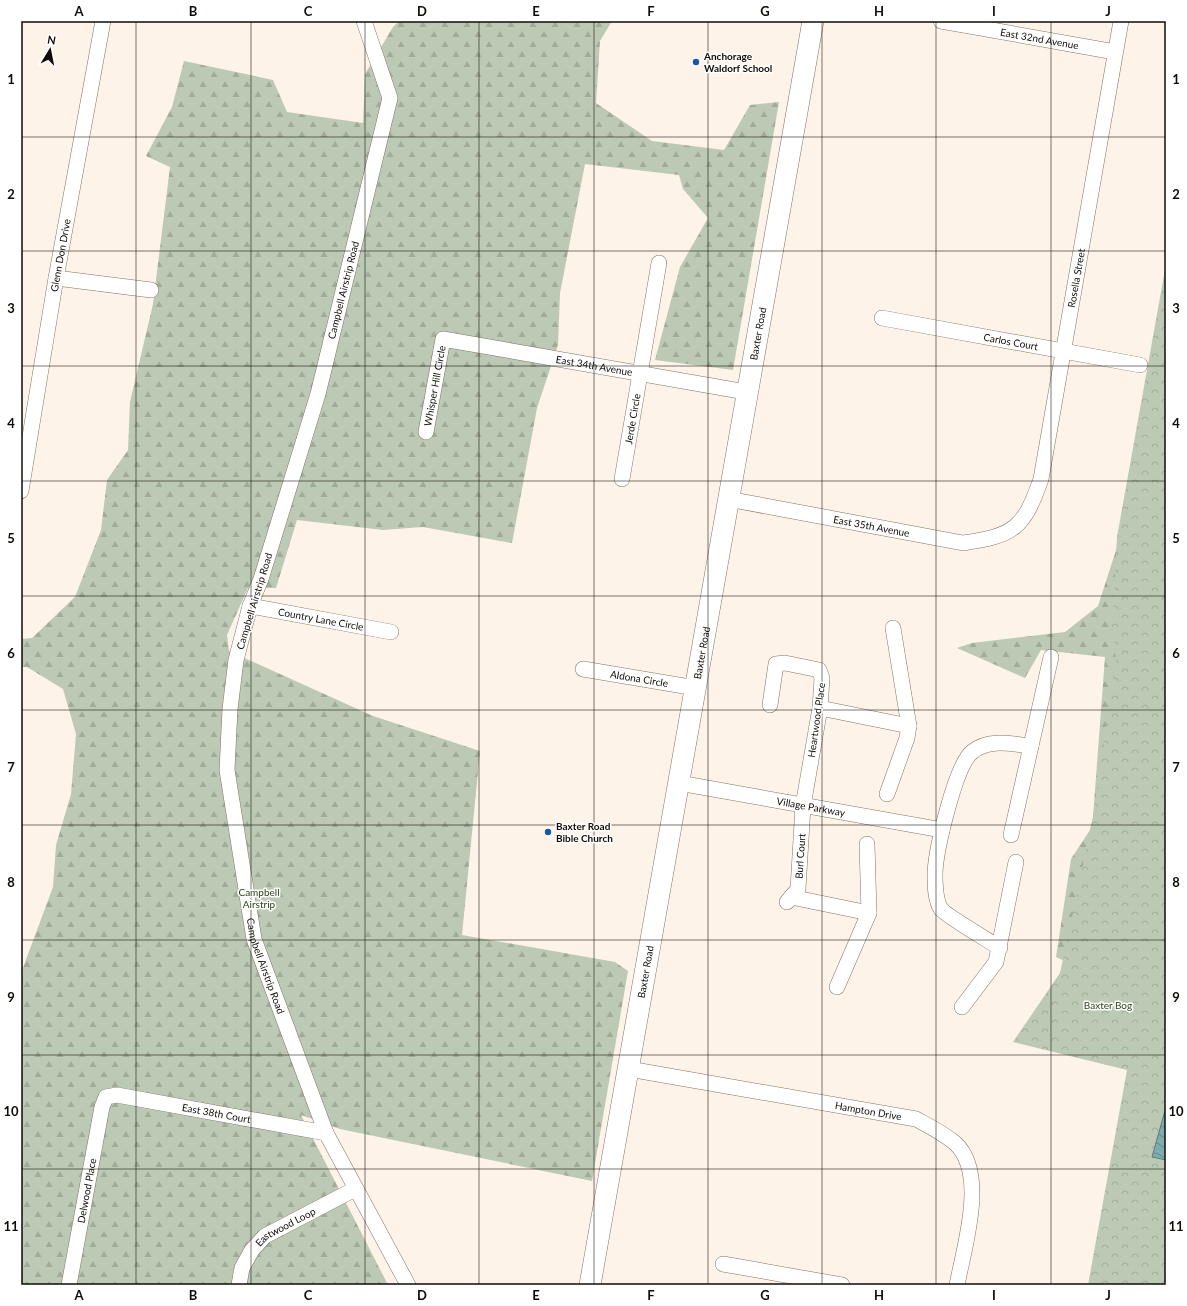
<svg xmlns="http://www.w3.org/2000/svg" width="1187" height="1306" font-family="Lato,sans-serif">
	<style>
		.forest { fill: url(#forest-firs) }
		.park { fill: url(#park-crowns) }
		.water { fill: url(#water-waves); stroke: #5c7c7c }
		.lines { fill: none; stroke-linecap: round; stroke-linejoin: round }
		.street-casing { stroke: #827464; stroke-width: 16 }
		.secondary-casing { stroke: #827464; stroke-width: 22 }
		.street { stroke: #fff; stroke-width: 15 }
		.secondary { stroke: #fff; stroke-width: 21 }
		.grid { fill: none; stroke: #100b06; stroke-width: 1; stroke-opacity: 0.55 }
		.poi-dot { fill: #1a54a5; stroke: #fff; stroke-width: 1.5 }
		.labels { text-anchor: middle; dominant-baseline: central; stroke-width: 3; stroke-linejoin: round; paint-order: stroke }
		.street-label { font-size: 10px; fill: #100b06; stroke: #fff }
		.poi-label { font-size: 10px; font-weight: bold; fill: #100b06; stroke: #fff; text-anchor: start }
		.park-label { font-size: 10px; fill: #294415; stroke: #fff }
		.neatline { fill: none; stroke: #100b06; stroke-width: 1.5 }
		.grid-label { font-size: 13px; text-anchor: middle; font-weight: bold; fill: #100b06 }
	</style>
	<defs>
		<pattern id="forest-firs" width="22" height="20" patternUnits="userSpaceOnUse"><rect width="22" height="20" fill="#bcc9b4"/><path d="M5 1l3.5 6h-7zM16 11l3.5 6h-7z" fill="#a1ab99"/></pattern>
		<pattern id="park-crowns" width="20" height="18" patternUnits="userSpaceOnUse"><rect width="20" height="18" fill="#bcc9b4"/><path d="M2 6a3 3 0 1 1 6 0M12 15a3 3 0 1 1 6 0" fill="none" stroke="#a1ab99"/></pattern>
		<pattern id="water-waves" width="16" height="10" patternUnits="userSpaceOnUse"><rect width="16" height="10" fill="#7dadaf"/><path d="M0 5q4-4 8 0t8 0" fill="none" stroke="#658b8c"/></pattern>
	</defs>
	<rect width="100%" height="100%" fill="#fdf3e8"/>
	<!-- forest -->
	<g class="forest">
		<path d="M399 21H612L600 41 596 103 652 141 724 150 750 105 779 102 733 370 655 360 680 267 708 218 683 189 679 175 585 164 560 293 558 345 537 408 512 543 423 527 383 530 297 520 276 588H248L227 635 229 651 373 716 480 751 462 935 615 962 628 971 592 1181 340 1129 301 1115 388 1285H21V973L53 887 56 845 71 794 76 734 63 689 27 667H21V639L32 638 75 597 101 530 107 480 128 450 130 402 153 304 170 167 146 156 172 107 184 61 273 80 287 112 363 123 365 74 393 27Z"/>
		<path d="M1127 516 1166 614 1069 963 1056 957 1071 859 1090 830 1093 817 1105 657 1041 650 1025 678 957 648 972 643 1065 632 1098 606Z"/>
	</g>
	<!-- park -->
	<path class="park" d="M1166 264V1285H1088L1127 1070 1013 1042 1060 973 1093 817 1116 660 1112 628 1117 537Z"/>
	<!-- water -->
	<path class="water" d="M1166 1107V1160L1152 1157Z"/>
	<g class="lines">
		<defs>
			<g id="street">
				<path id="s1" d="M364 21 390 98 318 394 261 579 250 606 236 660 230 709 227 770 254 939 326 1133 408 1285"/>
				<path id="s2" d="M941 21 1115 52"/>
				<path d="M56 278 151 290"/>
				<path id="s3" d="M882 318 1140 365"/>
				<path id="s4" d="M426 432 443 339 746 392"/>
				<path id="s5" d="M622 479 659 263"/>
				<path id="s6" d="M21 491 56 278 103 21"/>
				<path id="s7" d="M728 499 963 543C1014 536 1024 528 1041 479L1121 21"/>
				<path id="s8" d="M250 606 391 632"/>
				<path id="s9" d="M583 669 696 688"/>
				<path d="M770 705 776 664 785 663 819 670 822 678 820 708 803 806 798 889 787 902"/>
				<path d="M820 708 909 726"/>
				<path id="s10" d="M679 783 942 830"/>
				<path d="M887 794 907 738 909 726 893 628"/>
				<path d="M1011 835 1051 657"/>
				<path d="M791 897 869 913"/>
				<path d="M1000 948C991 942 945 915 941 909 935 900 935 884 935 873 936 850 955 766 972 752 989 738 1011 744 1031 746"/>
				<path d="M837 987 869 913 867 844"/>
				<path d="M962 1007 996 962 1016 862"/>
				<path id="s11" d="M629 1069 916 1119C929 1126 943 1133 955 1143 988 1173 964 1247 957 1285"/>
				<path d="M723 1264 842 1285"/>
				<path id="s12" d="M69 1285 102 1107 106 1097 117 1095 326 1133"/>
				<path id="s13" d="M239 1285 242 1268 252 1250 265 1236 355 1189"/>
			</g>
			<g id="secondary">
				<path id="s14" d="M590 1285 813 21"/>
			</g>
		</defs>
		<!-- street casing -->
		<use href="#street" class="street-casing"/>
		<!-- secondary casing -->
		<use href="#secondary" class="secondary-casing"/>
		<!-- street -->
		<use href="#street" class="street"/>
		<!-- secondary -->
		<use href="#secondary" class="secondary"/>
	</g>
	<!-- grid -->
	<path class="grid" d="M136 21V1285M251 21V1285M365 21V1285M479 21V1285M594 21V1285M708 21V1285M822 21V1285M936 21V1285M1051 21V1285M21 137H1166M21 251H1166M21 366H1166M21 481H1166M21 596H1166M21 710H1166M21 825H1166M21 940H1166M21 1055H1166M21 1169H1166"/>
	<!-- markers -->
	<g class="poi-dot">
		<circle cx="696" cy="62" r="4"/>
		<circle cx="548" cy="832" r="4"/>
	</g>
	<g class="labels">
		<!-- street labels -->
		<g class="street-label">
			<text stroke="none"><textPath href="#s2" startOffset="100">East 32nd Avenue</textPath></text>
			<text stroke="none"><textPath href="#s6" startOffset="239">Glenn Don Drive</textPath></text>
			<text stroke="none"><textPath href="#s7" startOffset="553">Rosella Street</textPath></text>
			<text transform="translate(343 290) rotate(-76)">Campbell Airstrip Road</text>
			<text stroke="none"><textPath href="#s14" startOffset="966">Baxter Road</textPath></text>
			<text stroke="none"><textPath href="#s3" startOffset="131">Carlos Court</textPath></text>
			<text stroke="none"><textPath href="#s4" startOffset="248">East 34th Avenue</textPath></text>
			<text stroke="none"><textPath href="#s4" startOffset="47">Whisper Hill Circle</textPath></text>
			<text stroke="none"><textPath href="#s5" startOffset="61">Jerde Circle</textPath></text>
			<text stroke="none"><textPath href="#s7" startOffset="146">East 35th Avenue</textPath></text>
			<text transform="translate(254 601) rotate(-73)">Campbell Airstrip Road</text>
			<text stroke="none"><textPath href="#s8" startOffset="72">Country Lane Circle</textPath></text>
			<text stroke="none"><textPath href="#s14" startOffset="642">Baxter Road</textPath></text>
			<text stroke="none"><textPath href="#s9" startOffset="57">Aldona Circle</textPath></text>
			<text transform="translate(816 720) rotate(-82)">Heartwood Place</text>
			<text stroke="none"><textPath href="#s10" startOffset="134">Village Parkway</textPath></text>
			<text transform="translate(800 856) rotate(-86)">Burl Court</text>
			<text stroke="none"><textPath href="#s1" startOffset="975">Campbell Airstrip Road</textPath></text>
			<text stroke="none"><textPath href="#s14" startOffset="318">Baxter Road</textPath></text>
			<text stroke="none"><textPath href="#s11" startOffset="243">Hampton Drive</textPath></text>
			<text stroke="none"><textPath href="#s12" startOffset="304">East 38th Court</textPath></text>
			<text stroke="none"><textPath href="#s12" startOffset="96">Delwood Place</textPath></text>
			<text stroke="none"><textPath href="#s13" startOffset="79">Eastwood Loop</textPath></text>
		</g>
		<!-- poi labels -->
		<g class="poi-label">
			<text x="704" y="56">Anchorage<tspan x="704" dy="12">Waldorf School</tspan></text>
			<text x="556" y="826">Baxter Road<tspan x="556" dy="12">Bible Church</tspan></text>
		</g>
		<!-- park labels -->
		<g class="park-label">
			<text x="259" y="892">Campbell<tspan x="259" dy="12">Airstrip</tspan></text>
			<text x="1108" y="1005">Baxter Bog</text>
		</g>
	</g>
	<!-- border -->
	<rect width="1187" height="1306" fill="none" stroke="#ffffff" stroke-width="44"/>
	<!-- north arrow -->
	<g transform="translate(50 50) rotate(10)" stroke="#ffffff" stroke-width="3" paint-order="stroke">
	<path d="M0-3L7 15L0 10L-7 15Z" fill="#100b06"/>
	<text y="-6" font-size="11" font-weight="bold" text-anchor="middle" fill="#100b06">N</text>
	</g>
	<rect x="22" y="22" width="1143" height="1262" class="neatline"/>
	<g class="grid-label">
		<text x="79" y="16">A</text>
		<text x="193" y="16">B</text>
		<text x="308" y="16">C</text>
		<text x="422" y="16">D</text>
		<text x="536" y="16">E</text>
		<text x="651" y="16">F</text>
		<text x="765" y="16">G</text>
		<text x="879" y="16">H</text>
		<text x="994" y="16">I</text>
		<text x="1108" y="16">J</text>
		<text x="11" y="84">1</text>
		<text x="1176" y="84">1</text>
		<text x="11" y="199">2</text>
		<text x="1176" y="199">2</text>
		<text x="11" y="313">3</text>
		<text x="1176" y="313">3</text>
		<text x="11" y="428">4</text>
		<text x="1176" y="428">4</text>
		<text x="11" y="543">5</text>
		<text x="1176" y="543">5</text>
		<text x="11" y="658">6</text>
		<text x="1176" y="658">6</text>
		<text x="11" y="772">7</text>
		<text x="1176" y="772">7</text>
		<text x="11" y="887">8</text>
		<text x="1176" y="887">8</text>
		<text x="11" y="1002">9</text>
		<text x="1176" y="1002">9</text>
		<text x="11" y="1116">10</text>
		<text x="1176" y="1116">10</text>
		<text x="11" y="1231">11</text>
		<text x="1176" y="1231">11</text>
		<text x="79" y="1300">A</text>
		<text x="193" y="1300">B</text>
		<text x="308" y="1300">C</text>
		<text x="422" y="1300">D</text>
		<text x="536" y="1300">E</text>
		<text x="651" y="1300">F</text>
		<text x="765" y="1300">G</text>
		<text x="879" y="1300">H</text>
		<text x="994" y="1300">I</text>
		<text x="1108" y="1300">J</text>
	</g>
</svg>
